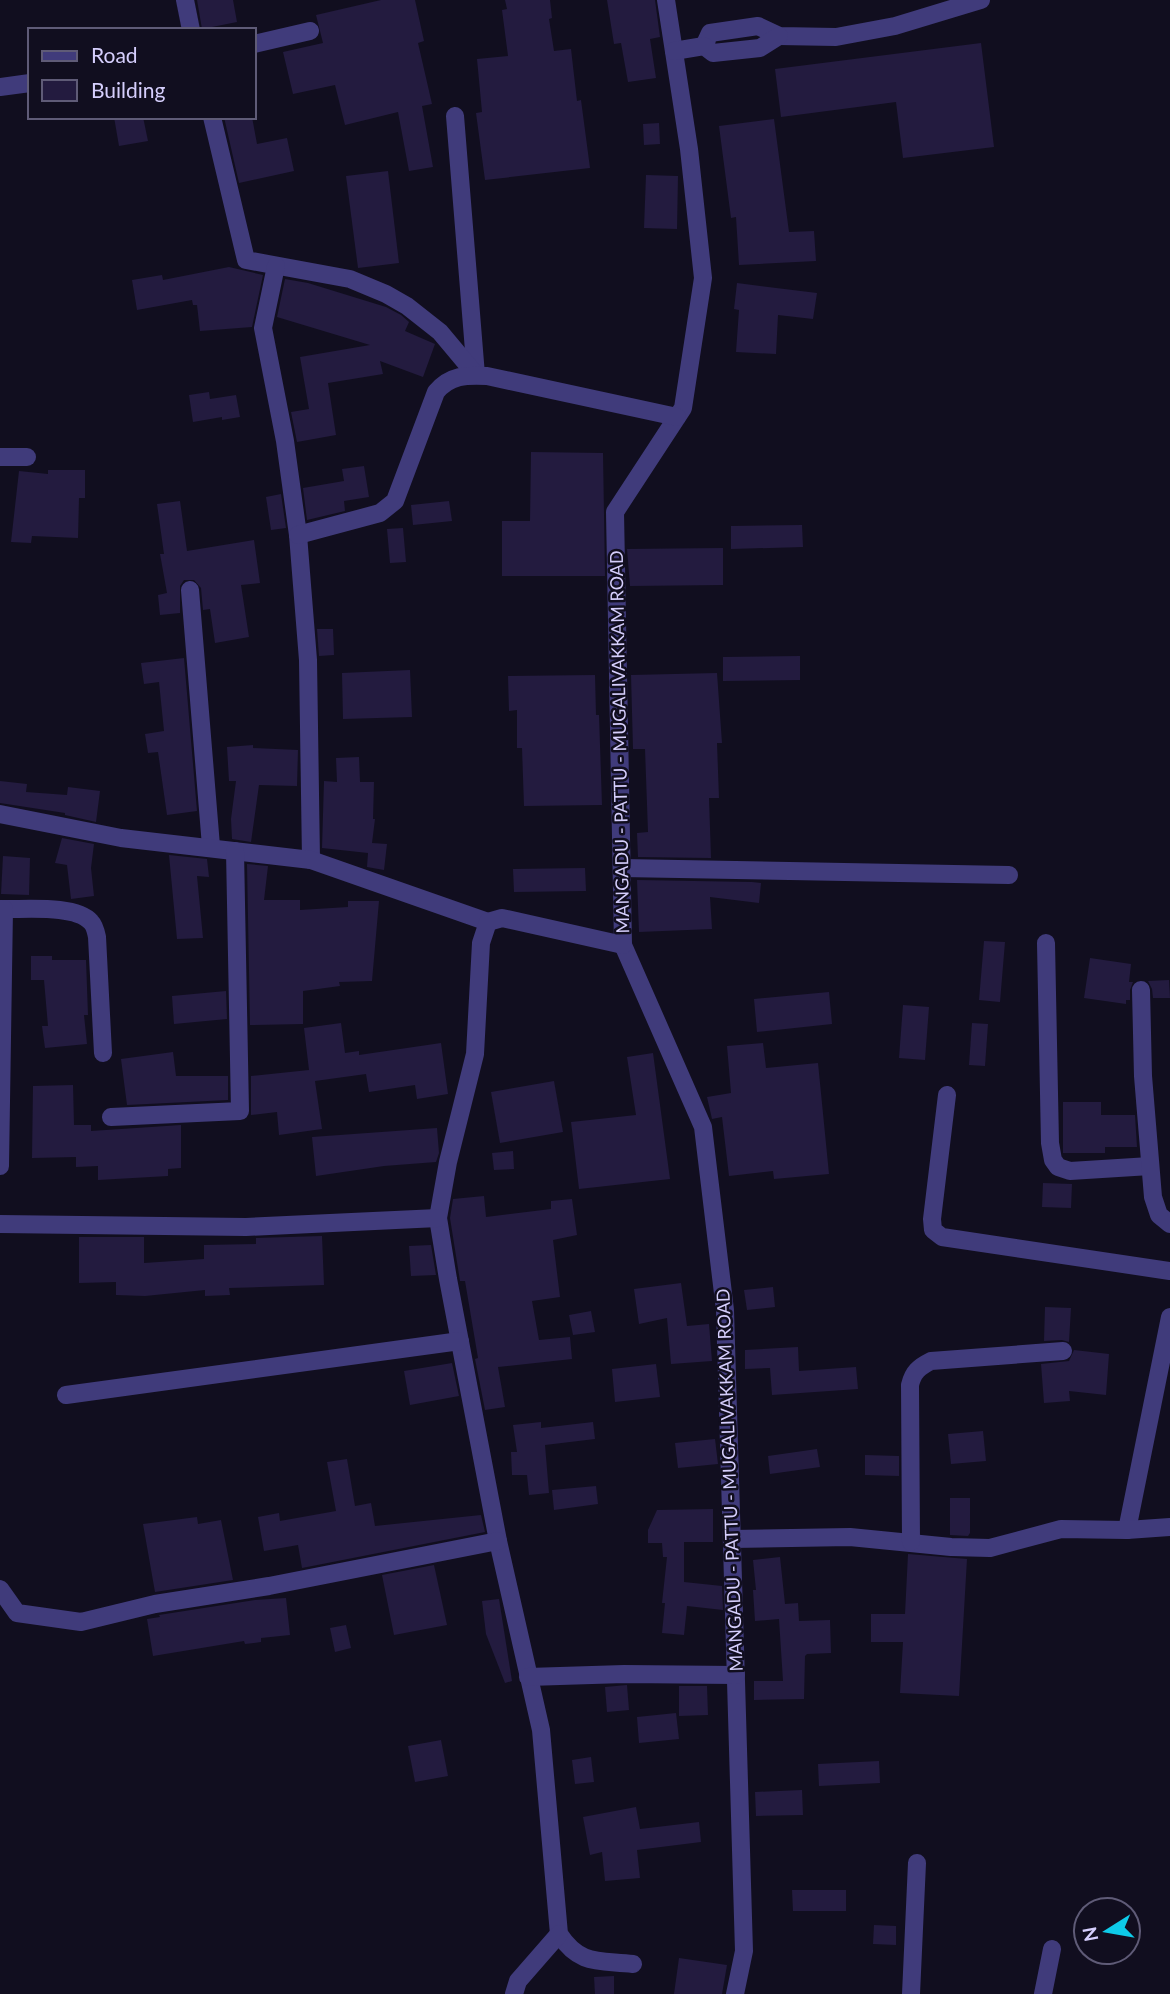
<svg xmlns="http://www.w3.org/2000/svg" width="1170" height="1994" font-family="Lato,sans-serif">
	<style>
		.building { fill: #231b3f }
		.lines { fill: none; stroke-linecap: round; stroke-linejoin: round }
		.minor { stroke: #403b7b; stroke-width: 18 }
		.labels { text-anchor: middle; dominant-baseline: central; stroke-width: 5; stroke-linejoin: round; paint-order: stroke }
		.street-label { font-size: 18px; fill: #d5cefc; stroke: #110e1f }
	</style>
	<rect width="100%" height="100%" fill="#110e1f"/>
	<!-- building -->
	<g class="building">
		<path d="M197 0H233L237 22 202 29Z"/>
		<path d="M381 0H415L424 41 418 43 432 104 422 106 433 167 409 171 398 112 345 125 335 85 293 94 283 52 323 43 316 15Z"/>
		<path d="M505 0H550L552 18 549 19 554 51 571 49 577 101 581 100 590 168 485 180 476 113 482 112 477 59 508 56 502 10 507 9Z"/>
		<path d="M607 0H655L660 37 650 39 656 78 628 82 621 43 614 44Z"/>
		<path d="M981 43 994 147 903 158 896 102 781 117 775 69Z"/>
		<path d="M114 117H143L148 141 119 146Z"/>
		<path d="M224 117H252L257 144 287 138 294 171 239 183Z"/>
		<path d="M774 119 789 232 814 231 816 261 739 265 736 217 731 218 719 126Z"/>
		<path d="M659 123 660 144 644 145 643 124Z"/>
		<path d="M388 171 399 263 358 268 346 176Z"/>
		<path d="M646 175 678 176 677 229 644 228Z"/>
		<path d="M229 267 263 275 252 327 200 331 197 305H193L192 300 137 310 132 280 162 275 163 280Z"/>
		<path d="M285 279 308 283 386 307 401 315 409 322 405 331 435 344 423 377 380 361 383 374 328 383 336 435 297 442 291 412 309 409 300 357 370 345 277 317Z"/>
		<path d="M737 283 817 293 813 319 778 315 776 354 736 352 739 310 734 309Z"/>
		<path d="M209 392 210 399 236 395 240 417 222 420V417L193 422 189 395Z"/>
		<path d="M531 452 603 453 605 576H502V521H530Z"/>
		<path d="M364 466 369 497 344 501 345 511 307 520 303 488 344 481 342 469Z"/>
		<path d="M48 470H85V498H79L78 538 32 536 31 543 11 542 19 471 48 474Z"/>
		<path d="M281 494 286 528 271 530 266 497Z"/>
		<path d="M180 501 187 551 254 540 260 583 241 585 249 637 215 643 210 609 203 610 201 588 194 580H184L180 586V613L160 615 158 595 167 593 160 554H164L157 504Z"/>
		<path d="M449 501 452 521 413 525 411 505Z"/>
		<path d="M802 525 803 547 731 549V526Z"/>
		<path d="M403 528 406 562 390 563 387 529Z"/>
		<path d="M723 548V585L630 586 627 549Z"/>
		<path d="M317 629H333L334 655 319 656Z"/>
		<path d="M800 656V680L723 681V657Z"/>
		<path d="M184 658 197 811 167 815 158 752 148 753 145 734 164 731 159 682 144 684 141 663Z"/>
		<path d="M410 670 412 717 343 719 342 673Z"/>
		<path d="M717 673 722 743H717L719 798H709L711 858 638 857 637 833 648 832 645 749H633L631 675Z"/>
		<path d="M595 675 596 715H599L602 805 524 806 522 748H517V710L509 711 508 676Z"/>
		<path d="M253 745V748L298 750 297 786 259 785 251 842 232 839 231 819 236 781H229L227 747Z"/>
		<path d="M359 757 360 782H374L373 819H375L372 843 387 844 384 870 367 867 368 853 322 848 324 781 337 782 336 758Z"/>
		<path d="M0 781 27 784 26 792 67 795 68 787 100 791 96 822 65 815V813L0 803Z"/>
		<path d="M62 838 94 844 91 868 94 896 71 899 67 865 55 863Z"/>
		<path d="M169 855 207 859 209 877 197 876 203 938 177 939Z"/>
		<path d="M3 856 30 858 29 895 1 894Z"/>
		<path d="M247 864 268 866 264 900H300V910L348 907V901H379L372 981 339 982 340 986 303 991V1024L250 1025Z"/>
		<path d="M585 868 586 891 514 892 513 869Z"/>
		<path d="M637 880 752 882 761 883 759 903 710 897 712 929 639 932Z"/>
		<path d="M984 941 1005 942 1000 1002 979 1000Z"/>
		<path d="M31 956H52V960H86L88 1015H84L87 1044 45 1048 42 1026H48L44 980H31Z"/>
		<path d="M1090 958 1131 964 1129 982H1133L1130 990V1000H1126V1004L1084 998Z"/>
		<path d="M1169 980 1170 998H1153L1152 989 1148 981Z"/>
		<path d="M226 991 227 1019 174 1024 172 996Z"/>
		<path d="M829 992 832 1024 757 1032 754 999Z"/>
		<path d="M903 1005 929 1007 925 1060 899 1058Z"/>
		<path d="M341 1023 345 1053 359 1051V1055L441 1043 448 1094 417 1099 415 1085 369 1092 366 1074 315 1081 322 1129 279 1135 277 1112 251 1115V1076L309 1070 304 1028Z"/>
		<path d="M972 1023 988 1024 985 1066 969 1065Z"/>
		<path d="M763 1043 766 1068 818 1063 829 1174 774 1179 773 1171 729 1176 722 1117 712 1119 707 1097 731 1093 727 1046Z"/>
		<path d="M173 1052 176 1076H228V1100L127 1105 121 1059Z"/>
		<path d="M653 1053 670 1179 579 1189 571 1122 636 1115 627 1057Z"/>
		<path d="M554 1081 563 1132 500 1143 491 1092Z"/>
		<path d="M73 1085 74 1125H91V1131L181 1125V1168L168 1169V1176L98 1180V1166L76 1167V1157L32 1158 33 1086Z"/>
		<path d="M1063 1102H1101V1115H1135L1137 1147H1105V1153H1063Z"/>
		<path d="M437 1128 439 1153 436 1162 384 1166 316 1176 312 1137Z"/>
		<path d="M513 1151 514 1169 494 1170 492 1153Z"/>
		<path d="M1043 1183 1072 1184 1071 1208 1042 1207Z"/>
		<path d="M484 1196 486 1217 551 1209V1201L572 1199 577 1235 553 1240 560 1297 532 1301 539 1340 570 1337 572 1359 498 1367 505 1407 485 1410 475 1359 478 1358 465 1281H460L450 1218 453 1199Z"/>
		<path d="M322 1236 324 1285 229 1288 230 1295 205 1296V1290L145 1296 116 1295V1282L79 1283V1237H144V1263L204 1259V1245L256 1244V1238Z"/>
		<path d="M431 1245 436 1275 411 1276 409 1246Z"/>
		<path d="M681 1283 687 1326 709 1324 712 1361 671 1364 667 1318 639 1324 634 1289Z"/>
		<path d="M773 1287 775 1307 747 1310 744 1290Z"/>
		<path d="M1045 1307 1071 1308 1069 1342 1062 1340 1044 1341Z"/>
		<path d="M591 1311 595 1332 573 1335 569 1315Z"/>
		<path d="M798 1347 799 1371 856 1367 858 1389 772 1395 770 1368 745 1369V1350Z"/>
		<path d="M1074 1350 1109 1354 1106 1395 1069 1391 1070 1401 1044 1403 1041 1364 1069 1361Z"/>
		<path d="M452 1363 459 1396 410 1405 404 1371Z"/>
		<path d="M656 1364 660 1397 615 1402 612 1369Z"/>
		<path d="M541 1422V1428L593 1422 595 1439 545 1445 549 1493 529 1495 527 1475H512L511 1452H517L513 1425Z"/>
		<path d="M983 1431 986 1461 951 1464 948 1434Z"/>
		<path d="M715 1439 718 1464 678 1468 675 1443Z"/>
		<path d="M817 1449 820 1467 770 1474 768 1456Z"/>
		<path d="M865 1455 899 1456V1476L865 1475Z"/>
		<path d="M347 1459 355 1506 371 1503 375 1526 481 1515 485 1532 302 1568 298 1545 264 1551 258 1517 279 1513 280 1521 336 1511 327 1462Z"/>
		<path d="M596 1486 598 1504 554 1510 552 1490Z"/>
		<path d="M950 1498H970V1533L968 1536 950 1535Z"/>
		<path d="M713 1509V1542H684V1582L722 1586 723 1610 687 1606 684 1635 662 1633 665 1603H662L667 1557H663L662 1543H648V1530L657 1510Z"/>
		<path d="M197 1517 198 1524 221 1520 233 1580 155 1592 143 1524Z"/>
		<path d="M908 1554 967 1559 959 1696 900 1693 903 1642H871V1614H905Z"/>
		<path d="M780 1557 785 1604 798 1603 799 1621 830 1620 831 1653 807 1654 805 1656 804 1699 754 1700V1681H783L779 1619 755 1621 753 1590H756L753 1560Z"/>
		<path d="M434 1565 447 1625 394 1635 382 1575Z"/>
		<path d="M286 1598 290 1635 261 1638V1642L245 1644 244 1641 153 1656 147 1619 160 1617 159 1615 255 1600Z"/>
		<path d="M499 1599 512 1681 505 1683 486 1634 482 1601Z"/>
		<path d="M346 1625 351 1648 335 1652 330 1628Z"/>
		<path d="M627 1685 629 1710 607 1712 605 1687Z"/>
		<path d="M679 1686H707L708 1715 679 1716Z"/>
		<path d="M676 1713 679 1739 639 1743 637 1717Z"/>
		<path d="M441 1740 448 1776 415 1782 408 1746Z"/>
		<path d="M591 1757 594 1782 575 1784 572 1760Z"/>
		<path d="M879 1761 880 1783 819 1786 818 1764Z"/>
		<path d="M802 1790 803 1815 756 1816 755 1792Z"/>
		<path d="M636 1807 640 1829 699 1822 701 1842 637 1850 640 1878 605 1881 602 1852 590 1855 583 1817Z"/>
		<path d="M792 1890H846V1911H793Z"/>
		<path d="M874 1925 896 1926V1945L873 1944Z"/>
		<path d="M679 1958 727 1965 722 1994H674Z"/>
		<path d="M614 1976V1994H595L594 1977Z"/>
	</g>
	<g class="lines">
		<!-- minor -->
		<g class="minor">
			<path d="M185 0 191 30"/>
			<path d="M666 0 689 149 703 278 683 408 615 512 623 945 703 1127 725 1310 744 1951 735 1994"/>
			<path d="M254 44 310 31"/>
			<path d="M704 46 710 33 758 26 779 36 836 37 895 26 981 0"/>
			<path d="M674 51 704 46 713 53 760 48 779 36"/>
			<path d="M0 87 30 83"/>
			<path d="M455 116 476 375"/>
			<path d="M212 117 246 260 350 279 386 294 407 306 440 332 476 375"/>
			<path d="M276 266 263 328 285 441 298 535 308 660 311 860"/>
			<path d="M0 457H27"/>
			<path d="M298 535 380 513 395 501 436 392C450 375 466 375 487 376L677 417"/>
			<path d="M190 590 211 846"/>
			<path d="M0 814 121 838 311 860 488 922"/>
			<path d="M622 868 1009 875"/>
			<path d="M0 909C23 910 75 904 91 922 94 925 96 932 97 937L103 1053"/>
			<path d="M1046 943 1050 1143 1053 1160 1058 1167 1070 1171 1150 1166"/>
			<path d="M623 945 502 918 488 922 481 943 475 1054 448 1162 438 1218 448 1279 498 1541 541 1730 559 1934C580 1966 599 1960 633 1964"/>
			<path d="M1141 990 1143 1076 1153 1197 1159 1215 1170 1224"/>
			<path d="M947 1095 932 1219 933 1230 942 1237 1170 1271"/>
			<path d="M111 1117 240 1111 235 851"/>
			<path d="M0 1166 4 909"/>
			<path d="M0 1224 246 1227 438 1218"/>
			<path d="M66 1395 460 1341"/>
			<path d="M1127 1530 1170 1317"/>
			<path d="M732 1539 850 1537 951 1547 990 1548 1061 1529 1127 1530 1170 1527"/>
			<path d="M911 1542 910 1385C913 1372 919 1367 931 1361L1063 1351"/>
			<path d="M0 1589 17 1613 81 1622 155 1604 269 1586 498 1541"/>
			<path d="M528 1677 624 1674 736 1675"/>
			<path d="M514 1994 518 1981 559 1934"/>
			<path d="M911 1994 917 1863"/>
			<path d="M1043 1994 1052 1949"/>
		</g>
	</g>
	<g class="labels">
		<!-- street labels -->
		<g class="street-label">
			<text transform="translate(619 742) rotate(-91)">MANGADU - PATTU - MUGALIVAKKAM ROAD</text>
			<text transform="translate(729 1480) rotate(-92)">MANGADU - PATTU - MUGALIVAKKAM ROAD</text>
		</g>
	</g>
	<!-- legend -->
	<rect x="28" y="28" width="228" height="91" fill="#110e1f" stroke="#5f5b77" stroke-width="2"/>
	<rect x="42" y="51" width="35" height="10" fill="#403b7b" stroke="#5f5b77" stroke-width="2"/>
	<text x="91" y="63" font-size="21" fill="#d5cefc">Road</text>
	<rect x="42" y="80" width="35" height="21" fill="#231b3f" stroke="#5f5b77" stroke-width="2"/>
	<text x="91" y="98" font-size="21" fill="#d5cefc">Building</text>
	<!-- north arrow -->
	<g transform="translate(1107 1931) rotate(259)"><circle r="33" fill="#110e1f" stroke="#5f5b77" stroke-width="2"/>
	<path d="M0-5L12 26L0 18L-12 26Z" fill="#0ecbe9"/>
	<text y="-10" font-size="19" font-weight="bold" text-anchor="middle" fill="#d5cefc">N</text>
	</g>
</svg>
